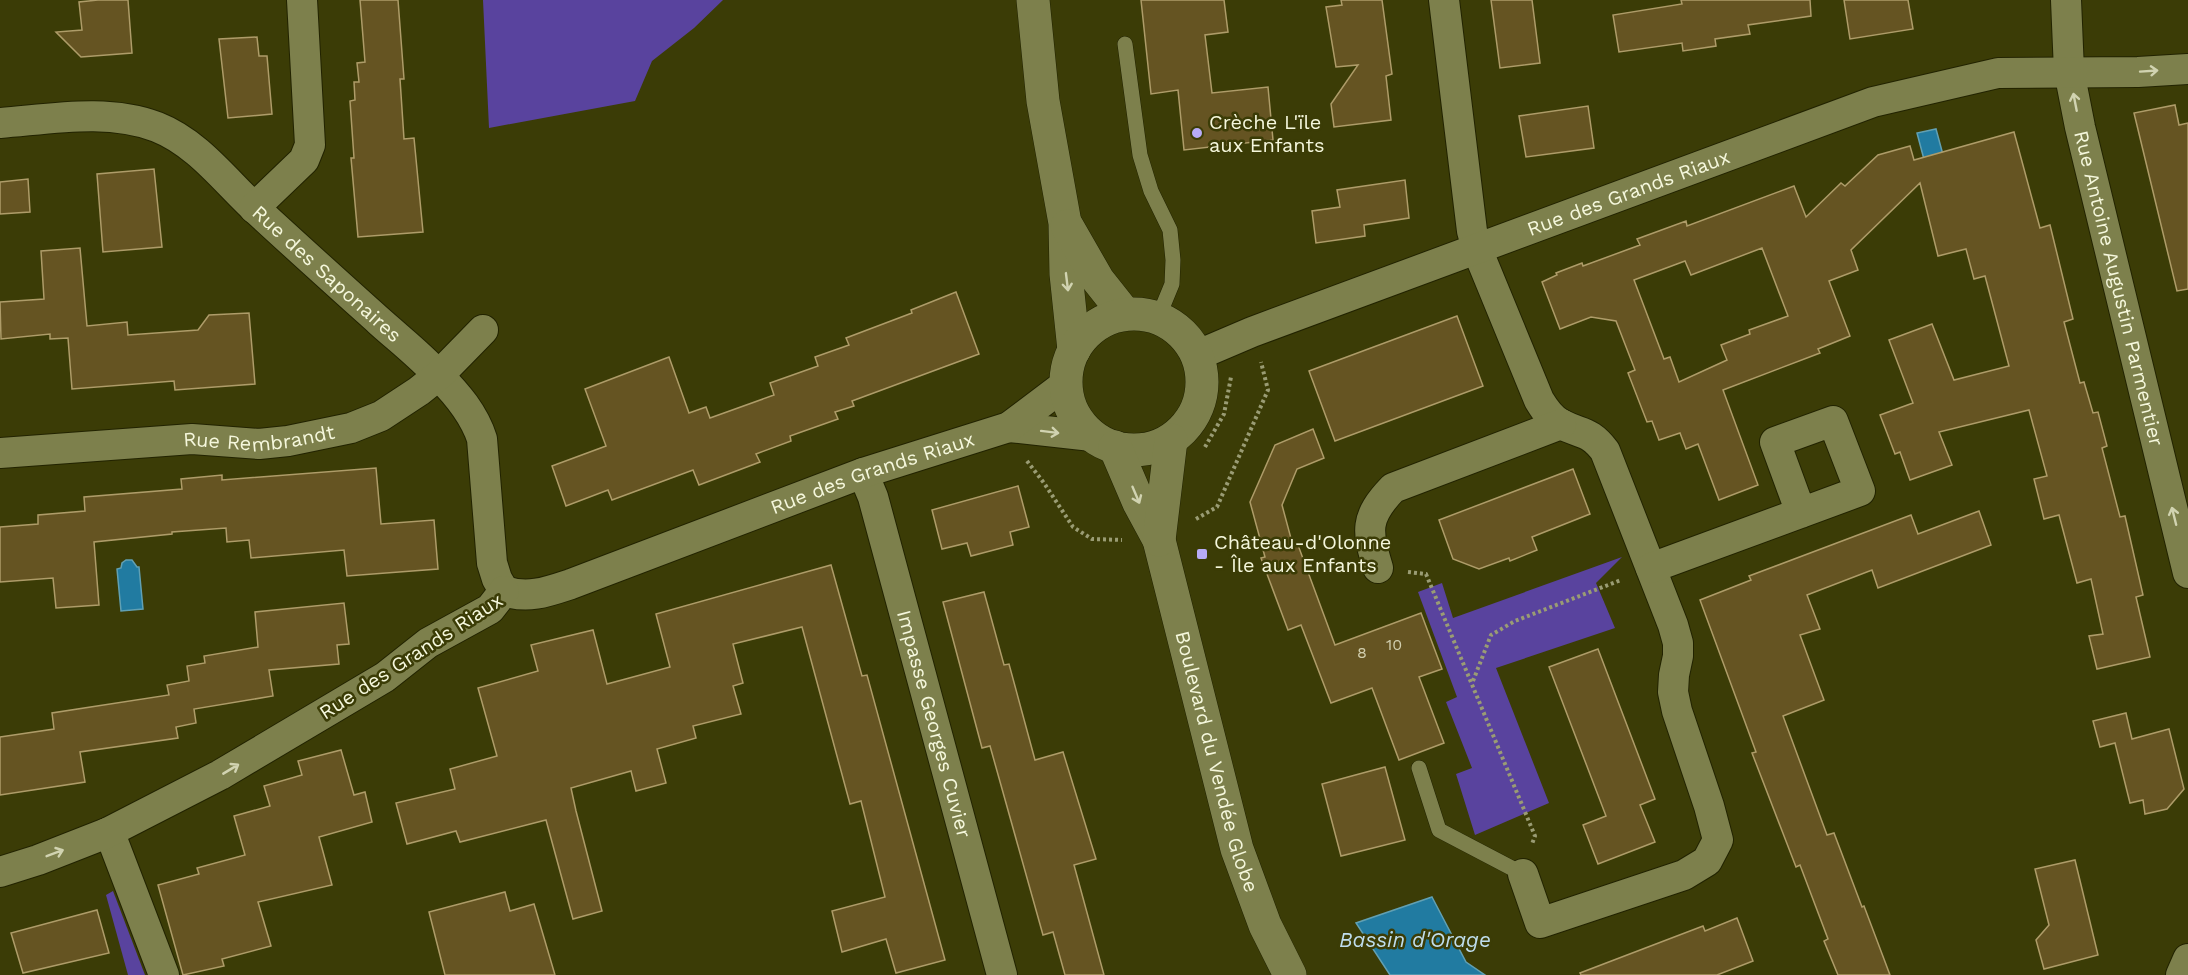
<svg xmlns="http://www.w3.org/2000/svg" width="2188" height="975" font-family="'Work Sans',sans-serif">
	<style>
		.green { fill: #59439e }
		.water { fill: #217ba1; stroke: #61a0b3; stroke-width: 1.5 }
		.building { fill: #655422; stroke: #ae9c69; stroke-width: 1.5; fill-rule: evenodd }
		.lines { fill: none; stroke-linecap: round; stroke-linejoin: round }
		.lane-casing { stroke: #222300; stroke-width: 16 }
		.street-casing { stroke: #222300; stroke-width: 32 }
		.secondary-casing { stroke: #222300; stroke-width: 34 }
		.path { stroke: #9a9c74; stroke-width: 4; stroke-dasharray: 3 3; stroke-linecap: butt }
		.lane { stroke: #7d804c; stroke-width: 15 }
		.street { stroke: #7d804c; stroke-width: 30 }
		.secondary { stroke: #7d804c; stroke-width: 33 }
		.oneway { stroke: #d1d3b1 }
		.poi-dot { fill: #b7abf7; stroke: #3b3c06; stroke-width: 2 }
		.labels { text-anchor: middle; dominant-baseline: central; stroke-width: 5; stroke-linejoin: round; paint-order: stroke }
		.number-label { font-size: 16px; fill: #d1ceae }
		.poi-label { font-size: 20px; fill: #f5f7dc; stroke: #3b3c06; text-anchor: start }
		.street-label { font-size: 20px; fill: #f5f7dc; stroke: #3b3c06 }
		.water-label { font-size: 21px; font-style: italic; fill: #bfdded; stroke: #3b3c06 }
	</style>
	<rect width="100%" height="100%" fill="#3b3c06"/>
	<!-- green -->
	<g class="green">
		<path d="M483 0H723L694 28 652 61 635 101 489 128Z"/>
		<path d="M1622 557 1596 583 1615 628 1496 668 1549 803 1475 835 1456 774 1472 768 1446 702 1457 697 1418 592 1442 583 1453 618Z"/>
		<path d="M113 891 145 975H128L106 895Z"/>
	</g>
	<!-- water -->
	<g class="water">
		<path d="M1936 129 1949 177 1930 182 1917 133Z"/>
		<path d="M126 560H132L137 567H139L143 609 121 611 117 569 121 568 122 563Z"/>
		<path d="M1432 897 1466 962 1485 975H1390L1356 923Z"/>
	</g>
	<!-- building -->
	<g class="building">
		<path d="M98 0H128L132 53 81 57 56 32 82 30 79 2Z"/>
		<path d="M360 0H398L404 79H400L404 139 414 138 423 232 358 237 351 158H354L350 101 355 100 354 82H359L357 63 365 62Z"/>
		<path d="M1141 0H1224L1228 32 1205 35 1212 93 1268 87 1273 140 1184 150 1178 90 1151 94Z"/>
		<path d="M1341 0H1382L1392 74 1386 76 1391 120 1334 127 1331 104 1358 65 1336 67 1326 7 1342 5Z"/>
		<path d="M1491 0H1532L1540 63 1500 68Z"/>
		<path d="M1681 0H1810L1811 16 1748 25 1750 34 1715 39 1716 46 1683 51 1682 43 1619 52 1613 15 1682 4Z"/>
		<path d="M1844 0H1908L1913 29 1850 39Z"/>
		<path d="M257 37 259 56H267L272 114 228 118 219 39Z"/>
		<path d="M2175 105 2179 125 2188 123V289L2177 291 2134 113Z"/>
		<path d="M1588 106 1594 148 1526 157 1519 116Z"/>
		<path d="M2014 132 2040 228 2050 225 2073 319 2064 322 2080 383 2084 382 2093 413 2098 412 2107 446 2102 448 2120 517 2125 516 2143 595 2136 597 2150 657 2097 669 2089 636 2103 634 2091 579 2077 583 2059 515 2044 519 2034 479 2047 476 2029 410 1939 432 1952 465 1910 480 1900 452 1895 454 1887 433 1880 415 1913 403 1889 340 1932 324 1954 380 2009 366 1985 276 1974 279 1966 249 1938 256 1920 183 1851 250 1858 270 1829 281 1850 336 1818 349 1820 353 1723 390 1758 485 1719 500 1698 444 1686 449 1680 433 1659 440 1652 421 1647 422 1628 373 1635 370 1616 321 1591 317 1560 329 1542 282 1557 275 1556 273 1582 263 1583 266 1640 245 1637 239 1686 221 1687 226 1794 186 1806 217 1841 183 1845 186 1878 155 1910 146 1914 160ZM1762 248 1788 316 1749 330 1750 334 1721 345 1727 360 1679 382 1670 357 1664 359 1634 280 1685 261 1691 275Z"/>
		<path d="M154 169 162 247 103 252 97 174Z"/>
		<path d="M28 179 30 212 0 214V182Z"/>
		<path d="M1405 180 1409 218 1364 225 1365 236 1316 243 1312 211 1340 207 1337 190Z"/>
		<path d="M80 248 87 326 127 322 128 335 198 330 209 315 249 313 255 384 175 390 174 381 72 389 68 338 50 339V334L1 339 0 302 44 299 41 251Z"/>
		<path d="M956 292 979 354 852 401 854 406 835 412 838 419 790 436 791 441 756 454 760 462 699 485 693 470 612 500 608 490 566 506 552 466 606 446 585 389 669 357 689 413 706 407 710 418 774 395 770 383 818 366 815 357 849 345 846 338 912 313 911 310Z"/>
		<path d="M1457 316 1483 386 1335 441 1309 371Z"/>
		<path d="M1313 429 1324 458 1297 469 1282 505 1293 546 1298 545 1335 645 1421 613 1442 669 1419 677 1444 743 1399 760 1372 688 1331 703 1301 625 1288 630 1261 558 1265 557 1250 502 1275 445Z"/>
		<path d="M376 468 381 524 434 520 438 569 347 576 344 550 251 558 249 540 227 542 226 528 172 532V534L94 542 99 605 56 608 53 578 0 582V527L38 524V515L85 511 84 497 182 489 181 479 222 475V480Z"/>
		<path d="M1573 469 1590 514 1532 537 1537 550 1510 561 1509 558 1479 569 1453 559 1439 520Z"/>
		<path d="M1018 486 1029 527 1010 532 1013 545 971 556 967 543 942 549 932 510Z"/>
		<path d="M1979 511 1991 545 1878 588 1872 570 1807 595 1820 629 1800 635 1824 700 1783 716 1827 835 1834 833 1862 907 1864 906 1890 975H1838L1824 941 1828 939 1800 865 1796 867 1752 753 1756 752 1700 600 1751 580 1749 576 1911 515 1918 534Z"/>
		<path d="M831 565 862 676 867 675 945 960 896 973 886 939 842 952 832 911 885 897 861 801 850 804 802 627 733 644 743 683 733 686 741 714 693 726 696 738 657 749 666 783 636 791 631 771 571 788 576 811 602 911 573 919 546 820 460 842 456 831 407 844 396 803 455 789 450 769 497 756 478 688 538 671 531 645 593 630 607 684 670 667 656 614Z"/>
		<path d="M984 592 1004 665 1009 664 1035 760 1063 752 1096 859 1074 865 1104 975H1065L1053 932 1043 935 990 746 982 748 943 602Z"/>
		<path d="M344 603 349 644 337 645 339 664 269 670 273 696 194 709 196 723 176 727 178 738 80 752 85 782 0 795V737L54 729 52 713 169 695 167 685 189 681 187 666 205 663 204 656 258 647 255 612Z"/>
		<path d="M1598 649 1655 799 1640 805 1655 842 1598 864 1583 825 1606 816 1549 667Z"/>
		<path d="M2126 713 2132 739 2169 729 2184 789 2167 809 2145 814 2143 800 2130 803 2115 743 2100 747 2093 721Z"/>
		<path d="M341 750 354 795 365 792 372 822 319 837 332 885 258 902 271 946 222 959 224 966 183 975 158 885 199 874 197 868 245 855 234 816 270 806 264 786 302 775 298 761Z"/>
		<path d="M1385 767 1405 840 1341 856 1322 784Z"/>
		<path d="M2075 860 2098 955 2044 969 2036 940 2049 925 2035 869Z"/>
		<path d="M505 892 510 911 534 904 555 975H445L429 912Z"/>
		<path d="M97 910 109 953 23 973 11 933Z"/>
		<path d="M1737 918 1753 961 1717 975H1581L1580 973 1703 926 1705 931Z"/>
	</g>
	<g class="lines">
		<defs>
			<g id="lane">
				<path d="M1125 44 1140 155 1151 191 1170 230 1173 260 1172 284 1158 318"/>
				<path d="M1419 768 1439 830 1523 874"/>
			</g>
			<g id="street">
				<path d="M1444 0 1472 231 1477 249 1539 400C1545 410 1551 419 1561 424 1582 435 1589 430 1605 451L1673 625 1678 643V656L1674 675 1673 692 1677 711 1709 806 1718 840 1707 861 1684 875 1540 923 1523 874"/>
				<path id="s1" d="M2066 0 2069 71 2080 127 2188 573"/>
				<path id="s2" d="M0 123C51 119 108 108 157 127 200 144 228 185 261 214 300 250 339 285 379 321 399 339 421 356 439 376 457 394 474 414 482 439L492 563 497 579 504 591"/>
				<path d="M254 208 304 160 310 145 302 0"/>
				<path id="s3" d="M1198 355 1252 332 1873 102 1998 73 2138 72 2188 69"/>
				<path d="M1009 427 1092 436"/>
				<path id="s4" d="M0 453 192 439 259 444 288 441 351 428 381 416 419 391 439 375 483 330"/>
				<path id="s5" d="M863 473 873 497 1002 975"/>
				<path d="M1378 568C1367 531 1364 518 1393 488L1561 424"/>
				<path d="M1651 568 1860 491 1833 421 1775 442 1801 513"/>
				<path id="s6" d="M504 591C528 599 547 592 571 584L863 473 1009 427 1066 384"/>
				<path d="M107 833 114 844 164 975"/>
				<path d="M0 872 38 860 107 833 220 775 385 677 428 643 490 609 504 591"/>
				<path d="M2181 975 2188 959"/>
			</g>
			<g id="secondary">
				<path d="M1033 0 1043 101 1065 223 1066 274 1074 350"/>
				<path d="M1067 226 1098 280 1125 314"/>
				<circle cx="1134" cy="382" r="68"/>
				<path id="s7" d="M1115 447 1139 503 1159 540 1237 849 1265 925 1290 975"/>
				<path d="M1159 540 1171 440"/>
			</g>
		</defs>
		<!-- lane casing -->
		<use href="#lane" class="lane-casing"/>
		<!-- street casing -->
		<use href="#street" class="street-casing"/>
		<!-- secondary casing -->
		<use href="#secondary" class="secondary-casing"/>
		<!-- path -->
		<g class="path">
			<path d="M1205 447 1224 414 1231 377"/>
			<path d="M1027 461 1044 483 1073 527 1092 539 1122 540"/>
			<path d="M1196 519 1217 507 1268 390 1261 362"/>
			<path d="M1408 572 1426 574 1535 836 1532 844"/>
			<path d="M1473 681 1491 635 1515 621 1621 580"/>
		</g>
		<!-- lane -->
		<use href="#lane" class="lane"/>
		<!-- street -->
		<use href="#street" class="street"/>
		<!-- secondary -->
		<use href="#secondary" class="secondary"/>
	</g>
	<!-- one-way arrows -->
	<defs><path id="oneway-shaft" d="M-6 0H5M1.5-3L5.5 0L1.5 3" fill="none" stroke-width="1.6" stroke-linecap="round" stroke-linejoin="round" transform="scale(1.5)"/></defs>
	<g class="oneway">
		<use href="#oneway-shaft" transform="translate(2149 71) rotate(-4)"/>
		<use href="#oneway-shaft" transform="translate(2075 102) rotate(-101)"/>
		<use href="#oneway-shaft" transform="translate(1067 282) rotate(83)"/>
		<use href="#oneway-shaft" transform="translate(1050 432) rotate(7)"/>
		<use href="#oneway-shaft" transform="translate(1136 495) rotate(67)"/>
		<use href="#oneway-shaft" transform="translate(2174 516) rotate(-104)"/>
		<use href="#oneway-shaft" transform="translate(231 769) rotate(-31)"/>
		<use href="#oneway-shaft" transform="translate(55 853) rotate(-21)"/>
	</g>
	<!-- markers -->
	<g class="poi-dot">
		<circle cx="1197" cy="133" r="6"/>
		<rect x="1196" y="548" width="12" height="12" rx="3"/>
	</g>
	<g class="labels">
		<!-- number labels -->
		<g class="number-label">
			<text x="1394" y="644">10</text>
			<text x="1362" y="652">8</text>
		</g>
		<!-- poi labels -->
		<g class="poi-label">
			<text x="1209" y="122">Crèche L'ïle<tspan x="1209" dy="23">aux Enfants</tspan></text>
			<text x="1214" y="542">Château-d'Olonne<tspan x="1214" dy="23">- Île aux Enfants</tspan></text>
		</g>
		<!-- street labels -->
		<g class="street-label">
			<text stroke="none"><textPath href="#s3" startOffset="460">Rue des Grands Riaux</textPath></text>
			<text stroke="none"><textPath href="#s2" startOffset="384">Rue des Saponaires</textPath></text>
			<text stroke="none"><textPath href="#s1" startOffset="294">Rue Antoine Augustin Parmentier</textPath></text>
			<text stroke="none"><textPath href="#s4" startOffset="260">Rue Rembrandt</textPath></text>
			<text stroke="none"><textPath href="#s6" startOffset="390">Rue des Grands Riaux</textPath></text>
			<text transform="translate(411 656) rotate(-33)">Rue des Grands Riaux</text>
			<text stroke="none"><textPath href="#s5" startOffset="261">Impasse Georges Cuvier</textPath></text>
			<text stroke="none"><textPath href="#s7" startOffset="332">Boulevard du Vendée Globe</textPath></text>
		</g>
		<!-- water labels -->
		<g class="water-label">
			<text x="1415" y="939">Bassin d'Orage</text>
		</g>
	</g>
</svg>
